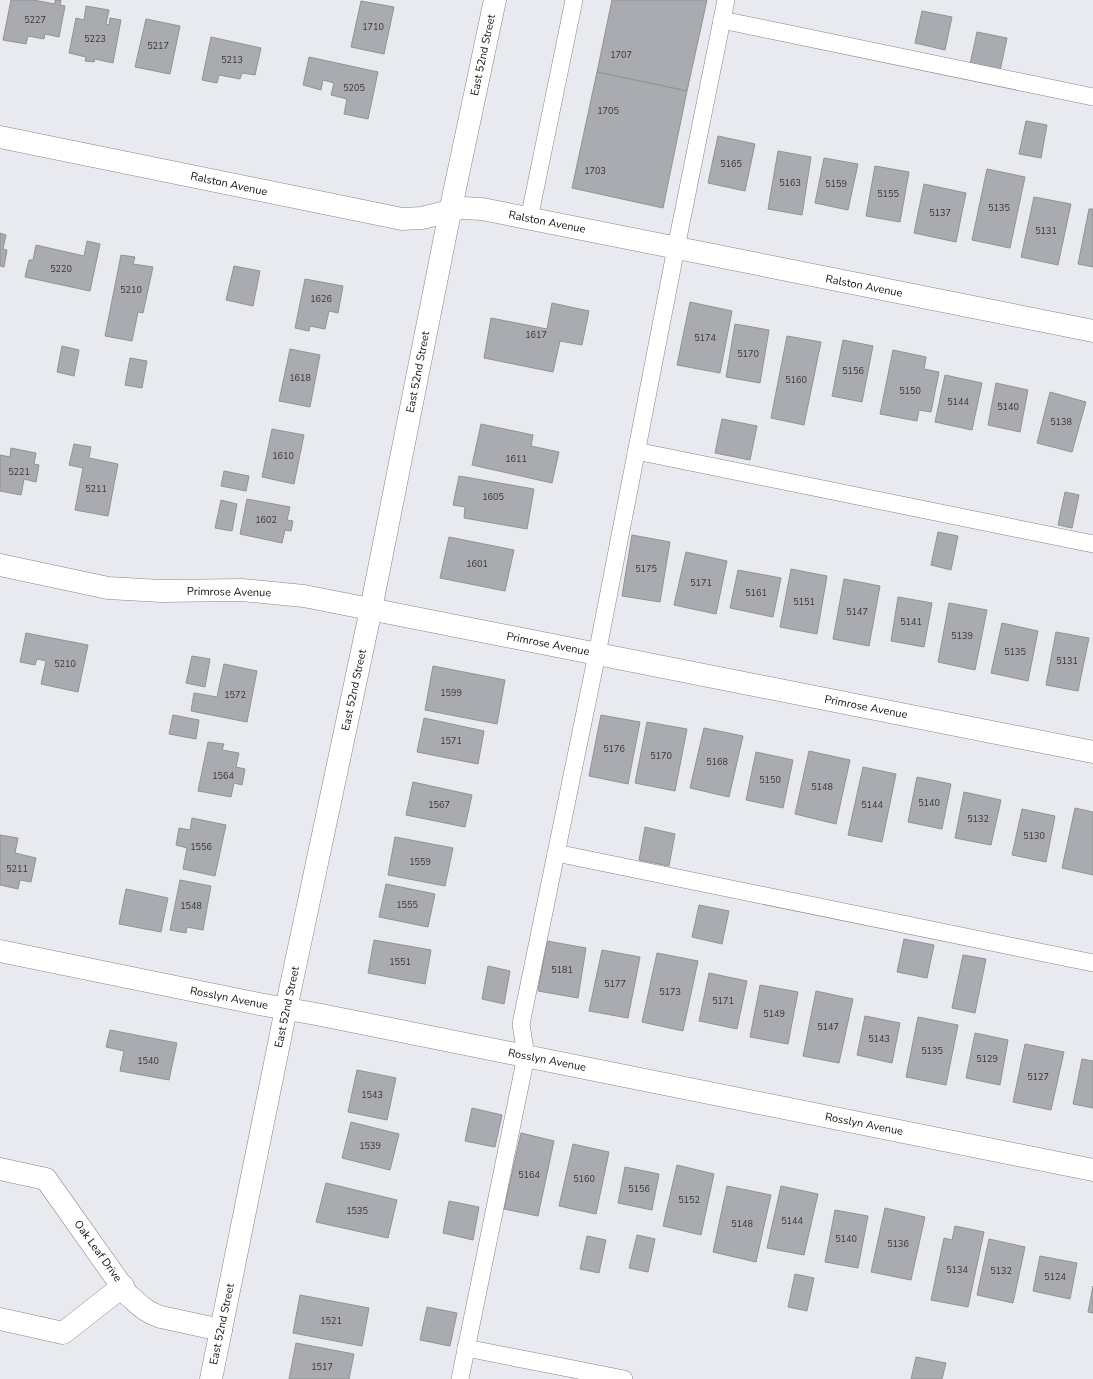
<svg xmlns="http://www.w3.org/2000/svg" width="1093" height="1379" font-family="'Nunito Sans',sans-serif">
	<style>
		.building { fill: #aaabb0; stroke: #909296 }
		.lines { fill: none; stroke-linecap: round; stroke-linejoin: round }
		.service-casing { stroke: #838488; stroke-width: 18 }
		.minor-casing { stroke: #838488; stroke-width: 23 }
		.tertiary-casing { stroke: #838488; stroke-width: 23 }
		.service { stroke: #fff; stroke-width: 17 }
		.minor { stroke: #fff; stroke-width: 22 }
		.tertiary { stroke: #fff; stroke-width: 22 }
		.labels { text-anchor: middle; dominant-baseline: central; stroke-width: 3; stroke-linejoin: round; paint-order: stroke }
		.number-label { font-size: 9px; fill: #353638 }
		.street-label { font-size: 11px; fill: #0e0f10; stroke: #fff }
	</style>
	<rect width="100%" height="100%" fill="#e9eaef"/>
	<!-- building -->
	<g class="building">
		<path d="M11 0H33L55 4V0H61L60 5 65 6 59 37 45 34 44 39 28 36 26 44 3 40Z"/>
		<path d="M612 0H707L687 91 597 72Z"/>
		<path d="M361 1 394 7 384 54 351 47Z"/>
		<path d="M86 6 109 10 106 24 109 25 110 18 121 20 113 63 95 59 94 62 85 61 86 57 69 53 76 18 84 20Z"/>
		<path d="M922 11 952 17 945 50 915 43Z"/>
		<path d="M146 19 180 26 170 74 135 67Z"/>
		<path d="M977 32 1007 38 1000 71 970 64Z"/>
		<path d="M211 37 261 48 255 75 242 73 240 79 219 75 217 83 202 80Z"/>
		<path d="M309 57 378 72 368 119 344 114 347 99 331 95 334 83 323 80 321 90 303 85Z"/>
		<path d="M597 72 687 91 663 208 572 188Z"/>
		<path d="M1026 121 1047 125 1041 158 1019 154Z"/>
		<path d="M718 136 755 144 745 191 708 183Z"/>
		<path d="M778 151 811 157 802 215 768 209Z"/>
		<path d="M824 158 858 164 848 210 815 203Z"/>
		<path d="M875 166 909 172 900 222 866 216Z"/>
		<path d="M987 169 1025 177 1010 248 972 240Z"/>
		<path d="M924 184 966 193 956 242 914 233Z"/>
		<path d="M1034 197 1071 204 1058 265 1021 257Z"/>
		<path d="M1089 209H1093V267L1078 264Z"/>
		<path d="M0 233 6 235 3 249 7 250 4 267 0 266Z"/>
		<path d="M87 241 100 244 90 291 25 277 29 260H33L36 245 84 256Z"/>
		<path d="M121 255 135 257 133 264 153 267 143 313 138 312 132 341 105 336Z"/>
		<path d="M234 266 260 271 253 306 226 300Z"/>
		<path d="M305 279 343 286 338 313 329 311 325 329 310 326 309 331 295 328Z"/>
		<path d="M690 302 732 311 720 373 677 365Z"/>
		<path d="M552 303 589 311 582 345 560 341 553 372 484 358 491 318 547 329Z"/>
		<path d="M735 324 769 330 760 383 726 377Z"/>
		<path d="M787 336 821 342 804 425 771 418Z"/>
		<path d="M843 340 873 346 862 402 832 396Z"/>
		<path d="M62 346 79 350 74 376 57 372Z"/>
		<path d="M290 349 320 355 310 407 279 401Z"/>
		<path d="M893 350 926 357 924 369 939 372 931 412 919 410 917 421 880 414Z"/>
		<path d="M130 358 147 361 142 388 125 385Z"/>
		<path d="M945 375 982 383 972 430 935 422Z"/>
		<path d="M996 383 1028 390 1020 432 988 425Z"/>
		<path d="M1050 392 1086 402 1072 452 1037 443Z"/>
		<path d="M722 419 757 426 750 460 715 453Z"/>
		<path d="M481 424 533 435 531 446 559 452 552 483 472 465Z"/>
		<path d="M272 429 304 435 294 484 262 477Z"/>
		<path d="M74 444 91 447 89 458 118 464 108 516 75 510 83 468 69 465Z"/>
		<path d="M11 448 36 453 34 464 39 465 36 482 24 479 21 495 0 491V455L10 457Z"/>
		<path d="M224 471 249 476 246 491 221 486Z"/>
		<path d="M459 476 534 489 527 529 464 518 465 507 453 505Z"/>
		<path d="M1065 492 1079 495 1072 528 1058 525Z"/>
		<path d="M247 499 290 507 287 520 293 521 291 531 285 530 282 543 240 534Z"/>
		<path d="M221 500 237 504 232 531 215 528Z"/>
		<path d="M938 532 958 536 951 570 931 565Z"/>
		<path d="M632 535 670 542 660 602 622 596Z"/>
		<path d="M449 537 514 550 505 591 440 578Z"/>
		<path d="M686 552 727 561 716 614 674 605Z"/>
		<path d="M791 569 827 576 817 634 780 627Z"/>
		<path d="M738 570 781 578 773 617 730 608Z"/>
		<path d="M844 579 880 586 869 646 833 639Z"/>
		<path d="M898 597 932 603 924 647 891 641Z"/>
		<path d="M949 603 987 610 975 670 938 662Z"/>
		<path d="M1002 623 1038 631 1028 681 991 673Z"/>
		<path d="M1056 632 1089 638 1078 691 1046 685Z"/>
		<path d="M26 633 88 645 78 692 41 684 46 661 37 659 35 665 20 662Z"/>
		<path d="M192 656 210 659 205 687 186 683Z"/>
		<path d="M224 664 257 671 247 722 191 711 194 693 217 697Z"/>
		<path d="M433 666 505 680 497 724 425 710Z"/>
		<path d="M173 715 199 720 196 739 169 734Z"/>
		<path d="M601 715 640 722 628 784 589 776Z"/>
		<path d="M424 718 484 731 478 764 417 752Z"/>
		<path d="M647 722 687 729 675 791 635 783Z"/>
		<path d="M704 728 743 736 729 797 690 788Z"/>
		<path d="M208 742 224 744 222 750 239 753 236 767 245 769 242 785 234 783 231 797 198 791Z"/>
		<path d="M809 751 850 760 836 824 795 814Z"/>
		<path d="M756 752 793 760 783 808 746 800Z"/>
		<path d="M863 767 896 774 882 842 848 835Z"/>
		<path d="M917 777 951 784 942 829 908 822Z"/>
		<path d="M413 782 472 795 465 827 406 815Z"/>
		<path d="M964 792 1001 800 991 845 955 838Z"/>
		<path d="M1075 808 1093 812V875L1062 868Z"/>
		<path d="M1022 809 1055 816 1046 862 1012 855Z"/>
		<path d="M192 818 226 825 215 876 183 869 187 848 176 845 179 828 190 830Z"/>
		<path d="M645 827 675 834 669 866 639 860Z"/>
		<path d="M0 835 18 838 15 853 36 858 31 882 20 880 18 889 0 885Z"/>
		<path d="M395 837 453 848 445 886 388 875Z"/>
		<path d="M180 880 211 886 203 930 187 927 186 933 170 930Z"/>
		<path d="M386 884 435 894 428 927 379 917Z"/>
		<path d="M126 889 168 898 161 932 119 924Z"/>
		<path d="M699 905 729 911 722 944 692 937Z"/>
		<path d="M904 939 934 945 927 978 897 972Z"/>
		<path d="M374 940 431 950 425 984 368 973Z"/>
		<path d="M547 941 586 948 578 998 538 991Z"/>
		<path d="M602 950 640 957 628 1018 589 1011Z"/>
		<path d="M657 953 698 961 683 1031 642 1022Z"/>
		<path d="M963 955 986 959 975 1013 952 1008Z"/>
		<path d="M488 966 510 971 504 1004 482 999Z"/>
		<path d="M709 973 747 981 737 1029 699 1021Z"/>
		<path d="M760 985 798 992 788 1044 750 1037Z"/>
		<path d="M816 991 853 999 839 1063 803 1056Z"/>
		<path d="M865 1016 900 1023 892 1063 857 1055Z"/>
		<path d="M918 1017 958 1025 946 1085 906 1077Z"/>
		<path d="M110 1030 177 1043 169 1080 120 1071 124 1051 106 1047Z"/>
		<path d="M975 1033 1008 1040 1000 1085 966 1078Z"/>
		<path d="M1025 1044 1064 1052 1051 1110 1013 1102Z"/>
		<path d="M1082 1059 1093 1061V1108L1073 1104Z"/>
		<path d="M357 1070 396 1078 387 1120 348 1112Z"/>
		<path d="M472 1108 502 1115 495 1147 465 1141Z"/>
		<path d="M351 1122 399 1134 390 1170 342 1158Z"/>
		<path d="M521 1133 554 1141 538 1216 504 1209Z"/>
		<path d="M573 1144 609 1152 596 1214 559 1206Z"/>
		<path d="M677 1165 714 1174 701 1235 663 1226Z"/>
		<path d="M625 1167 659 1174 652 1210 618 1203Z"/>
		<path d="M326 1183 397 1200 388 1238 316 1222Z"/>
		<path d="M727 1186 771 1195 756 1262 713 1252Z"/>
		<path d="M781 1186 818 1194 804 1255 767 1248Z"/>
		<path d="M449 1201 479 1207 473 1240 443 1233Z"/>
		<path d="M885 1208 925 1217 911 1280 871 1272Z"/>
		<path d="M835 1210 868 1216 858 1268 825 1262Z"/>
		<path d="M955 1226 984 1232 968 1307 931 1300 944 1238 952 1240Z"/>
		<path d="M637 1235 655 1239 648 1272 629 1268Z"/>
		<path d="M587 1236 606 1240 599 1273 580 1269Z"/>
		<path d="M989 1239 1025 1247 1013 1303 977 1295Z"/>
		<path d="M1040 1256 1077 1263 1070 1299 1033 1291Z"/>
		<path d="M795 1274 814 1278 807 1311 788 1307Z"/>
		<path d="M1093 1286V1313L1088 1312Z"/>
		<path d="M300 1295 369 1308 362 1346 293 1333Z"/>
		<path d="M427 1307 457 1313 450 1346 420 1340Z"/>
		<path d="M296 1343 354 1354 349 1379H289Z"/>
		<path d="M916 1357 946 1363 942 1379H911Z"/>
	</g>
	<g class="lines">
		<defs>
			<g id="service">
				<path d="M722 20 1093 97"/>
				<path d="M529 219 574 0"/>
				<path d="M636 451 1093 544"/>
				<path d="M556 853 1093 963"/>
				<path d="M466 1348 624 1379"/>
				<path d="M460 1379 526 1056 521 1024 597 654 676 248 726 0"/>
			</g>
			<g id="minor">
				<path d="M0 137 402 219 422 218 462 208 482 209 1093 331"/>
				<path d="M0 565 108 588 161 591 242 590 304 596 1093 752"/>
				<path d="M0 951 259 1004 316 1014 1093 1170"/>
				<path d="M0 1169 46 1179 128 1295C140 1305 145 1312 161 1317L221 1330"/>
				<path d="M0 1319 63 1333 123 1286"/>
			</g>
			<path id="tertiary" d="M211 1379 286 1009 371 609 450 212 495 0"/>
		</defs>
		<!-- service casing -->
		<use href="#service" class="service-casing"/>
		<!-- minor casing -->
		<use href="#minor" class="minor-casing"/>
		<!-- tertiary casing -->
		<use href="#tertiary" class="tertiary-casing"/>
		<!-- service -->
		<use href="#service" class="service"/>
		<!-- minor -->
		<use href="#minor" class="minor"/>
		<!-- tertiary -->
		<use href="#tertiary" class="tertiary"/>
	</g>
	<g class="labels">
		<!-- number labels -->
		<g class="number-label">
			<text x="35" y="20">5227</text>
			<text x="373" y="27">1710</text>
			<text x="95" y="39">5223</text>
			<text x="158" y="46">5217</text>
			<text x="621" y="55">1707</text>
			<text x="232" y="60">5213</text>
			<text x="354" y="88">5205</text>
			<text x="608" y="111">1705</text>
			<text x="731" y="164">5165</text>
			<text x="595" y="171">1703</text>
			<text x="790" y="183">5163</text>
			<text x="836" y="184">5159</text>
			<text x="888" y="194">5155</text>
			<text x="999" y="208">5135</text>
			<text x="940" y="213">5137</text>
			<text x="1046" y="231">5131</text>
			<text x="61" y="269">5220</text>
			<text x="131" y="290">5210</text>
			<text x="321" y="299">1626</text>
			<text x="536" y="335">1617</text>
			<text x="705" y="338">5174</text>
			<text x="748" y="354">5170</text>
			<text x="853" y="371">5156</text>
			<text x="300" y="378">1618</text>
			<text x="796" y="380">5160</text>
			<text x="910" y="391">5150</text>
			<text x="958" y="402">5144</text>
			<text x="1008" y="407">5140</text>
			<text x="1061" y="422">5138</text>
			<text x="283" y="456">1610</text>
			<text x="516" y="459">1611</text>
			<text x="19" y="472">5221</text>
			<text x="96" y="489">5211</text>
			<text x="493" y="497">1605</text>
			<text x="266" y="520">1602</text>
			<text x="477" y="564">1601</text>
			<text x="646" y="569">5175</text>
			<text x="701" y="583">5171</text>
			<text x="756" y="593">5161</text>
			<text x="804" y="602">5151</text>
			<text x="857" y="612">5147</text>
			<text x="911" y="622">5141</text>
			<text x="962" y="636">5139</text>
			<text x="1015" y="652">5135</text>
			<text x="1067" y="661">5131</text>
			<text x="65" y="664">5210</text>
			<text x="451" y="693">1599</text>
			<text x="235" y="695">1572</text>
			<text x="451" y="741">1571</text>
			<text x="614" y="749">5176</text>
			<text x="661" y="756">5170</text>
			<text x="717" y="762">5168</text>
			<text x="223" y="776">1564</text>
			<text x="770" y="780">5150</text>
			<text x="822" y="787">5148</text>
			<text x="929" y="803">5140</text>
			<text x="439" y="805">1567</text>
			<text x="872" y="805">5144</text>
			<text x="978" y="819">5132</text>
			<text x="1034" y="836">5130</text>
			<text x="201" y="847">1556</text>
			<text x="420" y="862">1559</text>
			<text x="17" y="869">5211</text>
			<text x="407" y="905">1555</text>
			<text x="191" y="906">1548</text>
			<text x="400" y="962">1551</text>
			<text x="562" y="970">5181</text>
			<text x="615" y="984">5177</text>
			<text x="670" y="992">5173</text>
			<text x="723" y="1001">5171</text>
			<text x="774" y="1014">5149</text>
			<text x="828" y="1027">5147</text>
			<text x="879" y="1039">5143</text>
			<text x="932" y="1051">5135</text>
			<text x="987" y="1059">5129</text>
			<text x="148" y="1061">1540</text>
			<text x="1038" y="1077">5127</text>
			<text x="372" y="1095">1543</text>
			<text x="370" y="1146">1539</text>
			<text x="529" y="1175">5164</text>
			<text x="584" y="1179">5160</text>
			<text x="639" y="1189">5156</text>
			<text x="689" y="1200">5152</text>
			<text x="357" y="1211">1535</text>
			<text x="792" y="1221">5144</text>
			<text x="742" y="1224">5148</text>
			<text x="846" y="1239">5140</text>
			<text x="898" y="1244">5136</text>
			<text x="957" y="1270">5134</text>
			<text x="1001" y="1271">5132</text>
			<text x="1055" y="1277">5124</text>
			<text x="331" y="1321">1521</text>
			<text x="322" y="1367">1517</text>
		</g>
		<!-- street labels -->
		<g class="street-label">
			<text transform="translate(483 55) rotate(-78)">East 52nd Street</text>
			<text transform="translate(229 184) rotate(12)">Ralston Avenue</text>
			<text transform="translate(547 222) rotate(11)">Ralston Avenue</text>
			<text transform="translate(864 286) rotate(11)">Ralston Avenue</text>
			<text transform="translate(418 372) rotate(-79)">East 52nd Street</text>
			<text transform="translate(229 592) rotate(1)">Primrose Avenue</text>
			<text transform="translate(548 644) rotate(11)">Primrose Avenue</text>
			<text transform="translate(354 690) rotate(-78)">East 52nd Street</text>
			<text transform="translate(866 707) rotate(11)">Primrose Avenue</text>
			<text transform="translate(229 998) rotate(11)">Rosslyn Avenue</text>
			<text transform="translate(287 1007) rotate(-78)">East 52nd Street</text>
			<text transform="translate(547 1060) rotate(11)">Rosslyn Avenue</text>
			<text transform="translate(864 1124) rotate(11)">Rosslyn Avenue</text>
			<text transform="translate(98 1251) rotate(54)">Oak Leaf Drive</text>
			<text transform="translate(222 1324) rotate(-78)">East 52nd Street</text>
		</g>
	</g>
</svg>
